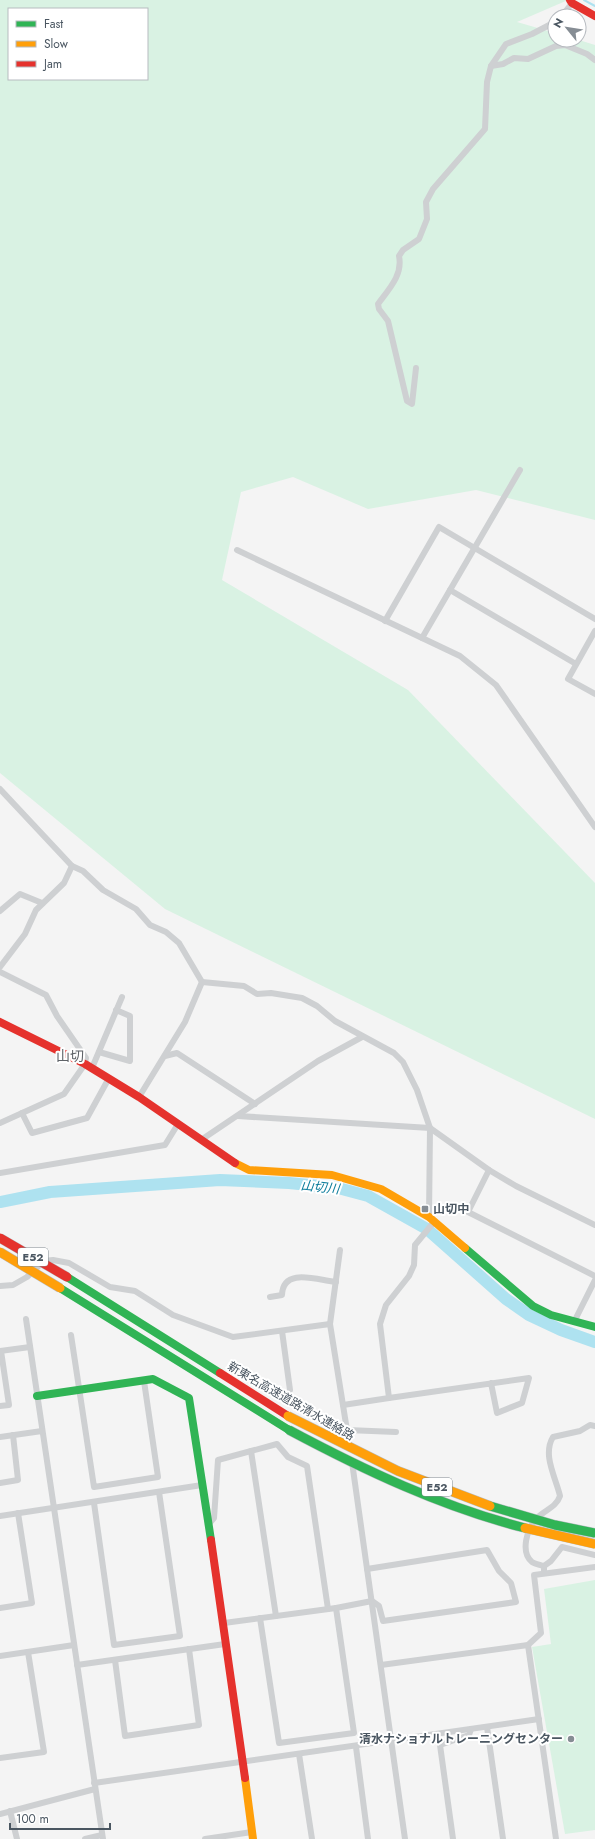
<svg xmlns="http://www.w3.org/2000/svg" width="595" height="1839" font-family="Jost,'Noto Sans JP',sans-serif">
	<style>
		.green { fill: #d9f2e3; fill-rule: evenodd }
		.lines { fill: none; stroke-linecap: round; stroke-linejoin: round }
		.stream { stroke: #aee2f0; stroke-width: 2 }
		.river { stroke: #aee2f0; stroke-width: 12 }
		.street { stroke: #ced0d2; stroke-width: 6 }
		.fast { stroke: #30b455; stroke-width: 8 }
		.slow { stroke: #ff9f0a; stroke-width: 8 }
		.jam { stroke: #e5322d; stroke-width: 8 }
		.fast-bridge-casing { stroke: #b9bec3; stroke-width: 10; stroke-linecap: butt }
		.slow-bridge-casing { stroke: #b9bec3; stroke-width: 10; stroke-linecap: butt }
		.jam-bridge-casing { stroke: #b9bec3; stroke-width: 10; stroke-linecap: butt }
		.fast-bridge { stroke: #30b455; stroke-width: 9 }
		.slow-bridge { stroke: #ff9f0a; stroke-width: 9 }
		.jam-bridge { stroke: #e5322d; stroke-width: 9 }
		.poi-dot { fill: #868d94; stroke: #fff; stroke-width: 1.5 }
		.labels { text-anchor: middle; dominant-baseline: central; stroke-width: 4; stroke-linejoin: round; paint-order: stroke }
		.shield { fill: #fff; stroke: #808990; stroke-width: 1 }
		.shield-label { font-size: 11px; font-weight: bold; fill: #4a5661 }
		.poi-label { font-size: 12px; font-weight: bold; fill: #4a5661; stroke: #fff; text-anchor: start }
		.street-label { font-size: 12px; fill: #4a5661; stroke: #fff }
		.water-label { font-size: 13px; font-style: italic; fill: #0c7c9b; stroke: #fff }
		.quarter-label { font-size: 14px; fill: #5f6368; stroke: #fff }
	</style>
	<rect width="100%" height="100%" fill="#f4f4f4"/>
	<!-- green -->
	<g class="green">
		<path d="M0 0H568L517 22 555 33V40H579L595 45V520L476 490 368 509 293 477 241 492 222 580 408 690 595 883V1119L165 909 0 773ZM9 9H147V79H9Z"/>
		<path d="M595 1580V1830L565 1834 532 1647 551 1644 544 1589Z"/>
	</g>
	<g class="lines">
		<!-- stream -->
		<path class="stream" d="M584 0 595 6"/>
		<!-- river -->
		<path class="river" d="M0 1202 50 1192 220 1180 289 1183 338 1188 368 1196 427 1229 506 1299 529 1315 561 1330 595 1342"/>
		<!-- street -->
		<g class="street">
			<path d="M562 16 572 3"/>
			<path d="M491 66 503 64 514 58 528 59 556 46 565 45 587 54 595 60"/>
			<path d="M416 368 412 404 407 401 388 321 379 309 378 304C389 289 403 275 399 256L403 250 419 239 427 219 426 202 433 189 485 129 487 82 491 66 506 44 532 34 555 22"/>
			<path d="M237 550 460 656 496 685 595 827"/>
			<path d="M450 590 576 664"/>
			<path d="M385 621 439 527 595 619"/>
			<path d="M595 631 568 679 595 694"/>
			<path d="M422 638 520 470"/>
			<path d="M0 789 72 866 83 871 103 890 136 909 150 925 166 932 179 943 202 982"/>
			<path d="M0 911 20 894 42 903"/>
			<path d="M0 967 25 934 36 910 64 883 72 866"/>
			<path d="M0 972 46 995 57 1016 86 1058 85 1064 64 1094 0 1123"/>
			<path d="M202 982 244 986 257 994 271 993 302 998 317 1006 335 1021 394 1053 403 1062 417 1090 430 1128 429 1217"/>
			<path d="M99 1052 130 1061V1016L116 1010"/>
			<path d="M165 1056 177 1053 255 1104"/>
			<path d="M92 1068 122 997"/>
			<path d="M139 1097 185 1022 202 982"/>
			<path d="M22 1113 32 1133 87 1118 109 1078"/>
			<path d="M238 1116 430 1128 489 1170 516 1186 595 1225"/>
			<path d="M201 1140 318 1061 362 1037"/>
			<path d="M489 1170 468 1212 595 1276"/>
			<path d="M0 1173 165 1145 178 1124"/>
			<path d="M340 1250 330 1324 350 1449"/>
			<path d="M0 1286 13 1285 27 1277 44 1261 53 1260 69 1263 110 1287 135 1291 173 1315 233 1337 330 1324"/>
			<path d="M270 1297 282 1295C283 1267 317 1280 336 1282"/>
			<path d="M26 1319 103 1839"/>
			<path d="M574 1322 595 1280"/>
			<path d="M282 1331 290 1390"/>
			<path d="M71 1335 94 1487 158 1477 144 1381"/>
			<path d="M0 1351 30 1347"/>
			<path d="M389 1398 529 1378 522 1403 497 1413 491 1383"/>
			<path d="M343 1405 389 1398 380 1324 386 1305 409 1276 414 1265 415 1245 434 1222"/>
			<path d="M0 1406 9 1405 1 1351"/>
			<path d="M347 1430 396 1432"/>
			<path d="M0 1437 42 1431"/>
			<path d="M251 1451 276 1616"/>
			<path d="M352 1462 405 1839"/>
			<path d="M0 1483 18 1480 13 1435"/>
			<path d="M94 1503 114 1645 180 1636 159 1492"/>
			<path d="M0 1516 202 1485"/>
			<path d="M208 1525 214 1518 218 1460 277 1444 288 1457 307 1466 328 1609"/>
			<path d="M544 1566 551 1561 562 1547 595 1555"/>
			<path d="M544 1573V1566C540 1565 535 1564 532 1562 520 1552 527 1529 536 1519 544 1510 556 1508 560 1496 556 1478 542 1455 553 1437L580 1431 590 1425 595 1426"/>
			<path d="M0 1608 32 1603 18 1513"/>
			<path d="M260 1618 279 1743 354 1733 336 1608"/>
			<path d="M224 1623 336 1608 372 1601 379 1606 383 1621 516 1602 511 1583 499 1571 487 1550 367 1569"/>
			<path d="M528 1645 556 1839"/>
			<path d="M0 1656 74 1645"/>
			<path d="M115 1660 125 1736 199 1725 189 1649"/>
			<path d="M77 1665 225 1644"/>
			<path d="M381 1665 528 1645 541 1633 534 1575 595 1567"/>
			<path d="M487 1727 503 1839"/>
			<path d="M356 1747 368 1839"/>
			<path d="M299 1754 312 1839"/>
			<path d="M0 1758 44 1752 28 1652"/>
			<path d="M94 1783 539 1719"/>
			<path d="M10 1811 17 1839"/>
			<path d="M0 1814 95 1789"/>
			<path d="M85 1839 102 1835"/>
			<path d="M205 1839 252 1832"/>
			<path d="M453 1839 440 1745 469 1735 471 1729"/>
		</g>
		<!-- fast -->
		<g class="fast">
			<path d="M465 1248 533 1306 551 1315 595 1327"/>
			<path d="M67 1277 220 1373"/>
			<path d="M60 1288 289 1430"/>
			<path d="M37 1396 153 1379 189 1398 211 1540"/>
		</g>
		<!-- slow -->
		<g class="slow">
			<path d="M235 1163 249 1170 332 1175 381 1189 429 1217 465 1248"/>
			<path d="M245 1778 253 1839"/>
		</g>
		<!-- jam -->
		<g class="jam">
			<path d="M570 0 572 3 595 16"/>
			<path d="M0 1022 85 1064 139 1097 235 1163"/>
			<path d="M220 1373 288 1416"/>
			<path d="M211 1540 245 1778"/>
		</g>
		<defs>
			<g id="fast-bridge">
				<path d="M289 1430C364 1470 442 1507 525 1528"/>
				<path d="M490 1506 555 1525 595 1533"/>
			</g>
			<g id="slow-bridge">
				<path d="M0 1252 60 1288"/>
				<path d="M288 1416 398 1471 490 1506"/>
				<path d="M525 1528 595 1544"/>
			</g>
			<path id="jam-bridge" d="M0 1238 67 1277"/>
		</defs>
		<!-- fast-bridge casing -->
		<use href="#fast-bridge" class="fast-bridge-casing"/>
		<!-- slow-bridge casing -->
		<use href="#slow-bridge" class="slow-bridge-casing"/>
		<!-- jam-bridge casing -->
		<use href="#jam-bridge" class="jam-bridge-casing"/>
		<!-- fast-bridge -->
		<use href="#fast-bridge" class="fast-bridge"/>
		<!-- slow-bridge -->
		<use href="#slow-bridge" class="slow-bridge"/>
		<!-- jam-bridge -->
		<use href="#jam-bridge" class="jam-bridge"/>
	</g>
	<!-- markers -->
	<g class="poi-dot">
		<rect x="421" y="1205" width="8" height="8" rx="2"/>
		<circle cx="571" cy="1739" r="4"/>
	</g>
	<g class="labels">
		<!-- shield labels -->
		<g class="shield">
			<rect x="18" y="1248" width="30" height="18" rx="3"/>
			<rect x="422" y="1478" width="30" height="18" rx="3"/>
		</g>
		<g class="shield-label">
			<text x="33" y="1257">E52</text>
			<text x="437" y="1487">E52</text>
		</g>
		<!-- poi labels -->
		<g class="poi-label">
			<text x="433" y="1209">山切中</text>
			<text x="563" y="1739" text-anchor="end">清水ナショナルトレーニングセンター</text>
		</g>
		<!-- street labels -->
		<g class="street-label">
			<text transform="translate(291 1401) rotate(30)">新東名高速道路清水連絡路</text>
		</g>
		<!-- water labels -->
		<g class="water-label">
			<text transform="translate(320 1187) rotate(6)">山切川</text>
		</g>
		<!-- quarter labels -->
		<g class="quarter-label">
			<text x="70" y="1056">山切</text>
		</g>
	</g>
	<!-- legend -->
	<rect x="8" y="8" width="140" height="72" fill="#ffffff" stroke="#b7bbc0"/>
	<rect x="16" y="21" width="20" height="6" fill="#30b455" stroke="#b7bbc0"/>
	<text x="44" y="28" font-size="12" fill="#4a5661">Fast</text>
	<rect x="16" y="41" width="20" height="6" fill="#ff9f0a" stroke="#b7bbc0"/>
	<text x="44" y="48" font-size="12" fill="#4a5661">Slow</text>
	<rect x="16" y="61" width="20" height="6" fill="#e5322d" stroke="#b7bbc0"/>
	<text x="44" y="68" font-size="12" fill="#4a5661">Jam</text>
	<!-- north arrow -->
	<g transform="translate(567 28) rotate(300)"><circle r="19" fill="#ffffff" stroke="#b7bbc0"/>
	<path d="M0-3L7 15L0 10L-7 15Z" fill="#868d94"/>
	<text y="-6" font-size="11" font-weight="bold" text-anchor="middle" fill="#4a5661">N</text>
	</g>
	<!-- scale -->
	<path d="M10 1823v6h100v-6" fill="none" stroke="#4a5661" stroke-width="2"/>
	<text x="16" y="1823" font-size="12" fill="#4a5661" stroke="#ffffff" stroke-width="3" paint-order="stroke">100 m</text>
</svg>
